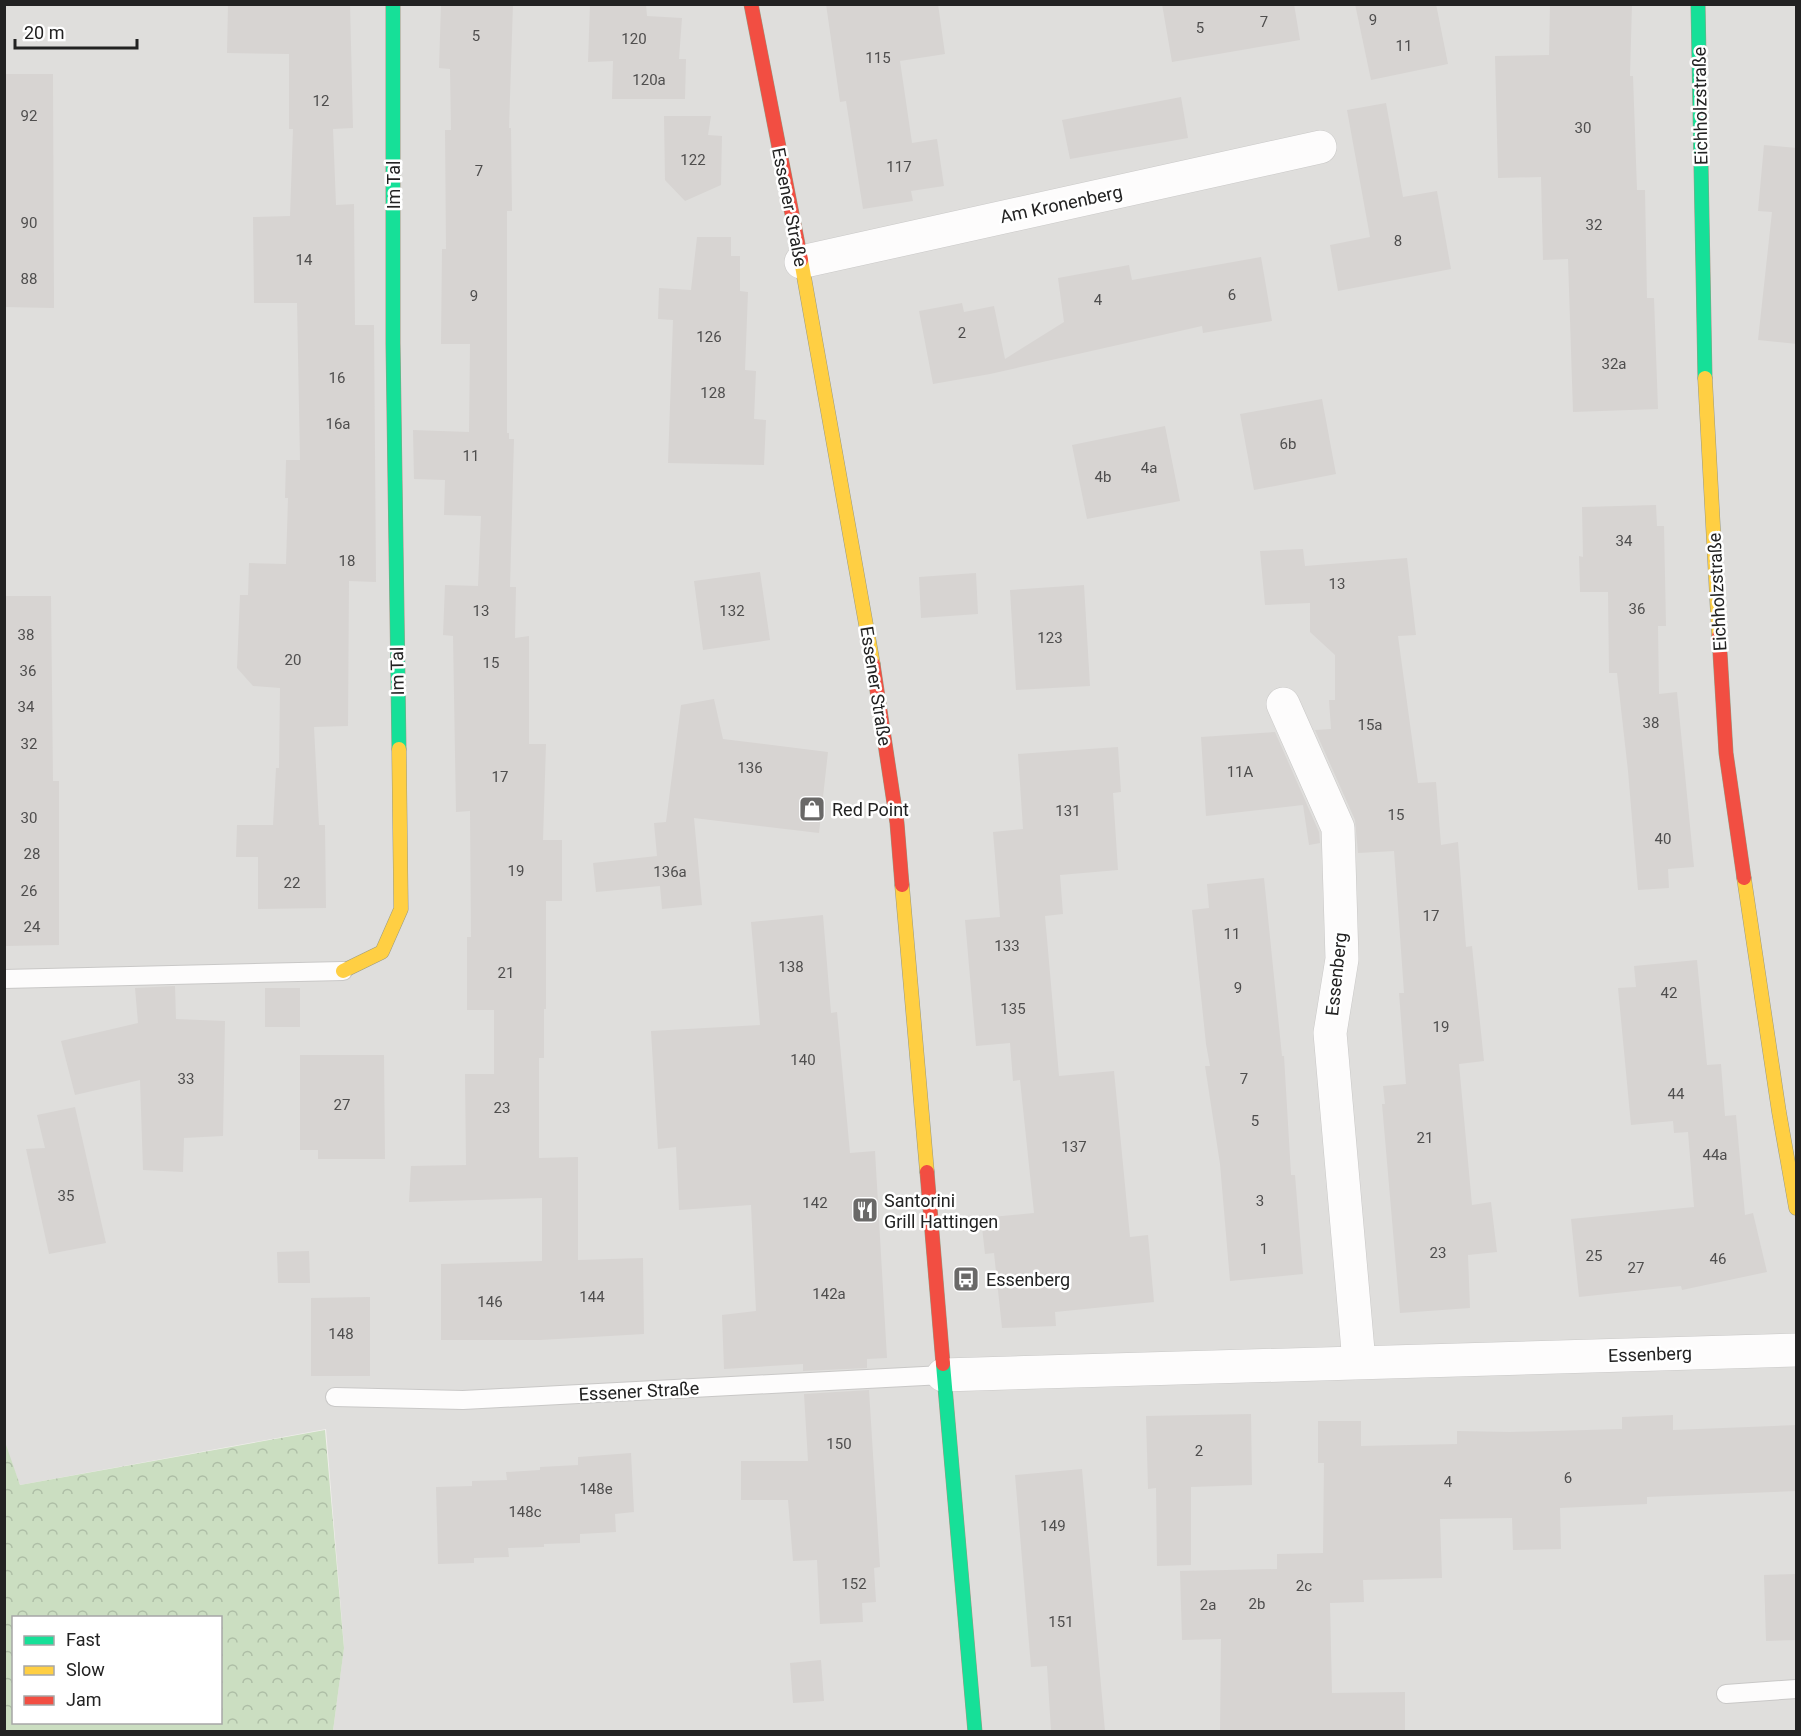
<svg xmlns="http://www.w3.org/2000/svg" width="1801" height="1736" font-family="Roboto,sans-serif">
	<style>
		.residential { fill: #dfdedc }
		.forest { fill: url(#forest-crowns); fill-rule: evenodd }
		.building { fill: #d7d4d2 }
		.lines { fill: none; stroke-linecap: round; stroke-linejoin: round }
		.lane-casing { stroke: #c9c8c7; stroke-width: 20 }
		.street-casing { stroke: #c9c8c7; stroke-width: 34 }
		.fast-casing { stroke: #999a82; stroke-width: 15 }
		.slow-casing { stroke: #999a82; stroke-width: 15 }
		.jam-casing { stroke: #999a82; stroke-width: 15 }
		.lane { stroke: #fdfcfc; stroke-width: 18 }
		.street { stroke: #fdfcfc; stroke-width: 33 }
		.fast { stroke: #16e098; stroke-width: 14 }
		.slow { stroke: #ffcf43; stroke-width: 14 }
		.jam { stroke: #f24e42; stroke-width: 14 }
		.labels { text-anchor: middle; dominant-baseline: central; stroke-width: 5; stroke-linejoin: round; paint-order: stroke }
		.number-label { font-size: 15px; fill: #4f4e4e }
		.street-label { font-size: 18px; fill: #222; stroke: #fff }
		.poi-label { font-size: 18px; fill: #222; stroke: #fff; text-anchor: start }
	</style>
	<defs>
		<pattern id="forest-crowns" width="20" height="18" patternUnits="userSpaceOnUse" patternTransform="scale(1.5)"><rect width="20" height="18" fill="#cbdec1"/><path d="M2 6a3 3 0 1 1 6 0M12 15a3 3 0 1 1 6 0" fill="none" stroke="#aebea6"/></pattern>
	</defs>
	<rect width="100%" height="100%" fill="#f0eeeb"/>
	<!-- residential -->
	<path class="residential" d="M4 5H1796V1731H333L344 1647 326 1429 20 1485 4 1443Z"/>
	<!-- forest -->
	<path class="forest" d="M325 1430 344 1648 333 1731H5V1442L20 1485ZM14 1618H220V1722H14Z"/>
	<!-- building -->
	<g class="building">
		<path d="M228 4H350L353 128 333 129 336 205 354 204 355 325H374L376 582 349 581 348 726 314 727 319 825H325L326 908 258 909V857H236L237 825H273L276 768H279L280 688 253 686 237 668 240 595H248L249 563 286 564 288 498H285L286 460H300L297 303H254L253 217 290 216 293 129H289V54L227 53Z"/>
		<path d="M441 4H513L509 128H511L512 211H507V433H509V439H514L510 587H516L515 638 529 636V744H546L543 840H562V901H546V1009H544V1058H539V1158L578 1157V1260L643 1258 644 1334 540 1340H441V1264L542 1261V1198L409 1202 411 1166 466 1165 465 1074H494V1010H467V937H471L470 811 456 812 453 636 443 635 445 585 478 586 481 516 444 515 445 480 414 479 413 430 469 432 470 344H441L442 249H446L445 130H451L450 69 439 68Z"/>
		<path d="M590 4H646L647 16 682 18 679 59H686L685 99H612L613 61 588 62Z"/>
		<path d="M826 4H938L945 54 900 61 912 143 937 139 944 186 911 191 913 201 863 209 846 101 840 102Z"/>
		<path d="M1162 4H1294L1300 40 1172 62Z"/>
		<path d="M1355 4H1436L1448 64 1371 80Z"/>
		<path d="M1550 4H1632L1630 76H1633L1637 190H1645L1647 298H1654L1658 409 1573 412 1568 259 1543 260 1541 177 1498 178 1495 56 1549 55Z"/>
		<path d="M4 74H53L54 308 4 307Z"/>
		<path d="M1181 97 1188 138 1070 159 1062 120Z"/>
		<path d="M1386 103 1403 197 1437 191 1451 269 1338 291 1330 245 1370 237 1347 110Z"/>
		<path d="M664 116H711L708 135 722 136 721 185 685 201 665 180Z"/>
		<path d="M1764 145 1797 148V344L1758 340 1772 212 1758 211Z"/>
		<path d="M697 237H731V256H740V291L748 292 745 370 756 371 754 419 766 420 764 465 668 463 673 320 658 319 659 288 691 290Z"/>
		<path d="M1261 257 1272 321 1203 333 1202 326 990 374 933 384 919 311 962 303 964 312 994 306 1005 359 1064 322 1058 278 1129 265 1132 280Z"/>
		<path d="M1322 399 1336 474 1254 490 1240 414Z"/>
		<path d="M1165 426 1180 501 1087 519 1072 445Z"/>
		<path d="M1656 505 1657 526H1664L1666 626H1658L1659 694 1677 692 1694 867 1668 869 1669 888 1638 890 1628 771 1617 673H1609L1608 592H1580L1579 556 1583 557 1582 507Z"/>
		<path d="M1303 549 1305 566 1407 558 1416 635 1398 636 1418 783 1436 782 1441 845 1458 842 1466 947 1472 946 1484 1061 1459 1064 1472 1205 1491 1202 1497 1252 1468 1255 1470 1308 1400 1313 1382 1104H1385L1383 1086 1406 1084 1399 993H1404L1394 851 1358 853 1355 820 1315 730 1331 729 1329 700H1335V655L1310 632V603L1265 605 1260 551Z"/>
		<path d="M760 572 770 640 703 650 694 581Z"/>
		<path d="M976 573 978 614 921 618 919 577Z"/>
		<path d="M1084 585 1090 686 1016 690 1010 590Z"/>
		<path d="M4 596H51L53 781H59V945L6 946Z"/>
		<path d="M714 699 723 739 828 752 819 833 694 818 702 905 662 909 660 886 596 892 593 863 657 856 654 823 666 822 681 705Z"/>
		<path d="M1275 732 1319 832 1320 843 1309 845 1303 805 1206 816 1201 737Z"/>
		<path d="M1118 747 1121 792 1113 793 1118 870 1060 875 1063 914 1045 916 1059 1076 1114 1071 1130 1237 1148 1235 1154 1302 1055 1312 1056 1326 1002 1328 994 1253 985 1254 981 1218 1034 1213 1020 1080 1013 1081 1010 1043 976 1046 965 920 1000 917 993 832 1023 829 1018 754Z"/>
		<path d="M1264 878 1282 1056H1284L1291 1175H1295L1303 1274 1230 1281 1220 1164 1205 1066H1210L1206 1044 1192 910 1209 908 1207 884Z"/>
		<path d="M823 915 831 1013 837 1012 850 1153 875 1151 887 1358 867 1359V1368L803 1371V1364L724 1369 722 1315 756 1311 751 1205 679 1210 676 1147 658 1149 651 1031 760 1025 751 922Z"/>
		<path d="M1697 960 1707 1065 1721 1064 1725 1116 1736 1115 1745 1215 1753 1213 1767 1272 1682 1290 1681 1286 1579 1297 1571 1219 1694 1207 1688 1132 1674 1133 1673 1121 1631 1125 1618 988 1636 987 1634 966Z"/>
		<path d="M175 986 176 1019 225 1021 223 1136 184 1138 183 1172 143 1170 140 1080 75 1095 61 1041 138 1023 135 988Z"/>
		<rect x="265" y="988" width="35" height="39"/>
		<path d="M300 1055H384L385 1159H318V1150H300Z"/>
		<path d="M75 1107 106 1243 49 1254 26 1149 45 1148 37 1115Z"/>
		<path d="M309 1251 310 1283H278L277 1252Z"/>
		<path d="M370 1297V1376H311V1298Z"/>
		<path d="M869 1390 880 1567 874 1568 876 1602 862 1603 863 1622 820 1624 817 1560 793 1561 788 1500H741V1461H808L804 1394Z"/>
		<path d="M1251 1414 1252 1485 1191 1487V1565L1157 1566 1156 1488 1148 1489 1146 1416Z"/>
		<path d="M1673 1415V1430L1797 1425V1491L1647 1497V1504L1560 1508 1561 1549 1513 1550 1512 1518 1440 1519 1442 1578 1363 1580 1364 1602 1330 1603 1332 1693 1405 1692V1731H1220L1221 1639 1182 1640 1180 1571 1277 1569V1554L1323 1553 1324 1463H1318V1421H1361V1446L1457 1444V1431L1510 1432 1622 1429V1417Z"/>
		<path d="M631 1453 634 1512 615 1514 616 1532 580 1534V1543L544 1544V1547L508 1548 509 1557 474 1558V1563L438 1564 436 1487 472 1486V1481L507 1480 506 1472 540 1470V1467L578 1465V1457Z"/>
		<path d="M1082 1469 1105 1731H1051L1047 1666 1031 1667 1015 1475Z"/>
		<path d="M1797 1574V1640L1766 1641 1764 1575Z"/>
		<path d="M821 1660 824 1701 793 1703 790 1663Z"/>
	</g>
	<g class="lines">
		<defs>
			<g id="lane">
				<path d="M4 979 343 971"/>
				<path d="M335 1397 463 1400 943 1375"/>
				<path d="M1726 1694 1796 1689"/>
			</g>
			<g id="street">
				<path d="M801 262 1320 147"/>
				<path d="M1283 704 1338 828 1342 959 1330 1033 1359 1362"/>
				<path d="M943 1375 1796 1350"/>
			</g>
			<g id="fast">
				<path d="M393 4V343L399 749"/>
				<path d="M1698 4 1705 378"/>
				<path d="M943 1364 975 1732"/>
			</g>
			<g id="slow">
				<path d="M801 260 873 664"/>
				<path d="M1705 378 1719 636"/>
				<path d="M1744 878 1779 1112 1796 1208"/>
				<path d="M902 885 927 1172"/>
				<path d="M343 971 382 952 401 909 399 749"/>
			</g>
			<g id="jam">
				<path d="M751 4 801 260"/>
				<path d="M1719 636 1726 753 1744 878"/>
				<path d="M873 664 897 823 902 885"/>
				<path d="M927 1172 943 1364"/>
			</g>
		</defs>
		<!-- lane casing -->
		<use href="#lane" class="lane-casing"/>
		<!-- street casing -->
		<use href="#street" class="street-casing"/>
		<!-- fast casing -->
		<use href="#fast" class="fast-casing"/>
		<!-- slow casing -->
		<use href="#slow" class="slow-casing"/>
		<!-- jam casing -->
		<use href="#jam" class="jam-casing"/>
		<!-- lane -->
		<use href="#lane" class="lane"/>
		<!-- street -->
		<use href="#street" class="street"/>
		<!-- fast -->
		<use href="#fast" class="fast"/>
		<!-- slow -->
		<use href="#slow" class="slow"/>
		<!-- jam -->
		<use href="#jam" class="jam"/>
	</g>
	<!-- icons -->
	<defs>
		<symbol id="shop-square" viewBox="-11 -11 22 22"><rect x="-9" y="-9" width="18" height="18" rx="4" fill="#6a6968" stroke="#fff"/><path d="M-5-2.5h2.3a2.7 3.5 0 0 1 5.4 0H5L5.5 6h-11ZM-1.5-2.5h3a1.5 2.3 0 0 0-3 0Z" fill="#fff"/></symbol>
		<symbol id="restaurant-square" viewBox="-11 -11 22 22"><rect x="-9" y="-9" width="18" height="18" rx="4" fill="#6a6968" stroke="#fff"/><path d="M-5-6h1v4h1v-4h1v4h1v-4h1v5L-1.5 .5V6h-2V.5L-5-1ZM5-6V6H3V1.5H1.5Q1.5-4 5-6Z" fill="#fff"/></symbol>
		<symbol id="bus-square" viewBox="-11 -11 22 22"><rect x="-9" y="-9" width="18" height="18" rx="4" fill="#6a6968" stroke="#fff"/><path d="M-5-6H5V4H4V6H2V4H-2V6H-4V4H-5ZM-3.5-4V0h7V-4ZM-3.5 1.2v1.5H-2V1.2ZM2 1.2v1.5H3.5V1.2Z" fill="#fff"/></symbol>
	</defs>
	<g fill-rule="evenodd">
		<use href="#shop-square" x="797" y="794" width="30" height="30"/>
		<use href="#restaurant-square" x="850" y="1195" width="30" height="30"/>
		<use href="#bus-square" x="951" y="1264" width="30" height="30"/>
	</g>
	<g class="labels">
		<!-- number labels -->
		<g class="number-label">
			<text x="1373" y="20">9</text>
			<text x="1264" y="22">7</text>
			<text x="1200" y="28">5</text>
			<text x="476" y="36">5</text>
			<text x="634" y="39">120</text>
			<text x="1404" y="46">11</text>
			<text x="878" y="58">115</text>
			<text x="649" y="80">120a</text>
			<text x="321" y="101">12</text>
			<text x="29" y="116">92</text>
			<text x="1583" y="128">30</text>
			<text x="693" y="160">122</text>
			<text x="899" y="167">117</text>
			<text x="479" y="171">7</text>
			<text x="29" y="223">90</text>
			<text x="1594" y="225">32</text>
			<text x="1398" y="241">8</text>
			<text x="304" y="260">14</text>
			<text x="29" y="279">88</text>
			<text x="1232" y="295">6</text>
			<text x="474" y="296">9</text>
			<text x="1098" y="300">4</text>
			<text x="962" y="333">2</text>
			<text x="709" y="337">126</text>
			<text x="1614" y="364">32a</text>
			<text x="337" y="378">16</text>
			<text x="713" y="393">128</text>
			<text x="338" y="424">16a</text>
			<text x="1288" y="444">6b</text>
			<text x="471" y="456">11</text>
			<text x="1149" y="468">4a</text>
			<text x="1103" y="477">4b</text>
			<text x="1624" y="541">34</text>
			<text x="347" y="561">18</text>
			<text x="1337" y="584">13</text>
			<text x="1637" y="609">36</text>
			<text x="481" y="611">13</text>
			<text x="732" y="611">132</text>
			<text x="26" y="635">38</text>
			<text x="1050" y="638">123</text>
			<text x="293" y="660">20</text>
			<text x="491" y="663">15</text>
			<text x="28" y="671">36</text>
			<text x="26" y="707">34</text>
			<text x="1651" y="723">38</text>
			<text x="1370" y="725">15a</text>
			<text x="29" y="744">32</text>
			<text x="750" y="768">136</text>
			<text x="1240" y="772">11A</text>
			<text x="500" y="777">17</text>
			<text x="1068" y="811">131</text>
			<text x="1396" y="815">15</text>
			<text x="29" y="818">30</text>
			<text x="1663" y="839">40</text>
			<text x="32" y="854">28</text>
			<text x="516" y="871">19</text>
			<text x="670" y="872">136a</text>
			<text x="292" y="883">22</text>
			<text x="29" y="891">26</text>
			<text x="1431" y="916">17</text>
			<text x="32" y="927">24</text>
			<text x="1232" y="934">11</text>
			<text x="1007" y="946">133</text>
			<text x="791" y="967">138</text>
			<text x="506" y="973">21</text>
			<text x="1238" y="988">9</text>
			<text x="1669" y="993">42</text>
			<text x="1013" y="1009">135</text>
			<text x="1441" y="1027">19</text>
			<text x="803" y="1060">140</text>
			<text x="186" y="1079">33</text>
			<text x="1244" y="1079">7</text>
			<text x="1676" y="1094">44</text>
			<text x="342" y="1105">27</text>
			<text x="502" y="1108">23</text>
			<text x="1255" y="1121">5</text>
			<text x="1425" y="1138">21</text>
			<text x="1074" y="1147">137</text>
			<text x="1715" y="1155">44a</text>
			<text x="66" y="1196">35</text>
			<text x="1260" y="1201">3</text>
			<text x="815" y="1203">142</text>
			<text x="1264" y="1249">1</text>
			<text x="1438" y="1253">23</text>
			<text x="1594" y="1256">25</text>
			<text x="1718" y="1259">46</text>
			<text x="1636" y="1268">27</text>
			<text x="829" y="1294">142a</text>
			<text x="592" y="1297">144</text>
			<text x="490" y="1302">146</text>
			<text x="341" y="1334">148</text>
			<text x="839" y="1444">150</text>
			<text x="1199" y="1451">2</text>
			<text x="1568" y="1478">6</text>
			<text x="1448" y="1482">4</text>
			<text x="596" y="1489">148e</text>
			<text x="525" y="1512">148c</text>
			<text x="1053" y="1526">149</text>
			<text x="854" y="1584">152</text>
			<text x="1304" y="1586">2c</text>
			<text x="1257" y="1604">2b</text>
			<text x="1208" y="1605">2a</text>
			<text x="1061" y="1622">151</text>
		</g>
		<!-- street labels -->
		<g class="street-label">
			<text transform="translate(1700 106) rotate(-91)">Eichholzstraße</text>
			<text transform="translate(393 185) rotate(-90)">Im Tal</text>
			<text transform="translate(1061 204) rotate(-12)">Am Kronenberg</text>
			<text transform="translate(790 207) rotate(79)">Essener Straße</text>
			<text transform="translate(1717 592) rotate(-93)">Eichholzstraße</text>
			<text transform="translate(397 671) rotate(-91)">Im Tal</text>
			<text transform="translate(876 686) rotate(81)">Essener Straße</text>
			<text transform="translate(1336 974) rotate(-84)">Essenberg</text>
			<text transform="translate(1650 1354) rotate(-2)">Essenberg</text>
			<text transform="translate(639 1391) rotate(-3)">Essener Straße</text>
		</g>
		<!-- poi labels -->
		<g class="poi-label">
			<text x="832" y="809">Red Point</text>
			<text x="884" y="1200">Santorini<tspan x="884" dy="21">Grill Hattingen</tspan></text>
			<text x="986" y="1279">Essenberg</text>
		</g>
	</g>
	<!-- border -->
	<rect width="1801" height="1736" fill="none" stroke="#222222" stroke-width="12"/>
	<!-- legend -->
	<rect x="12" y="1616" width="210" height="108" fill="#ffffff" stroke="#a7a7a7" stroke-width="1.5"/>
	<rect x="24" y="1636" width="30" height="9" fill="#16e098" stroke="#a7a7a7" stroke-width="1.5"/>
	<text x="66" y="1646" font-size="18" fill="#222222">Fast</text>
	<rect x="24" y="1666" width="30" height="9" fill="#ffcf43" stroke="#a7a7a7" stroke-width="1.5"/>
	<text x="66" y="1676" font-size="18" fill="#222222">Slow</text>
	<rect x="24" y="1696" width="30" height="9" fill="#f24e42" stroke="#a7a7a7" stroke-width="1.5"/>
	<text x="66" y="1706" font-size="18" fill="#222222">Jam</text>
	<!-- scale -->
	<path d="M15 39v9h122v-9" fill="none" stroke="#222222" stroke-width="3"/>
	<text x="24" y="39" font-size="18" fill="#222222" stroke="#ffffff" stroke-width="4.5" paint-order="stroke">20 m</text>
</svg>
